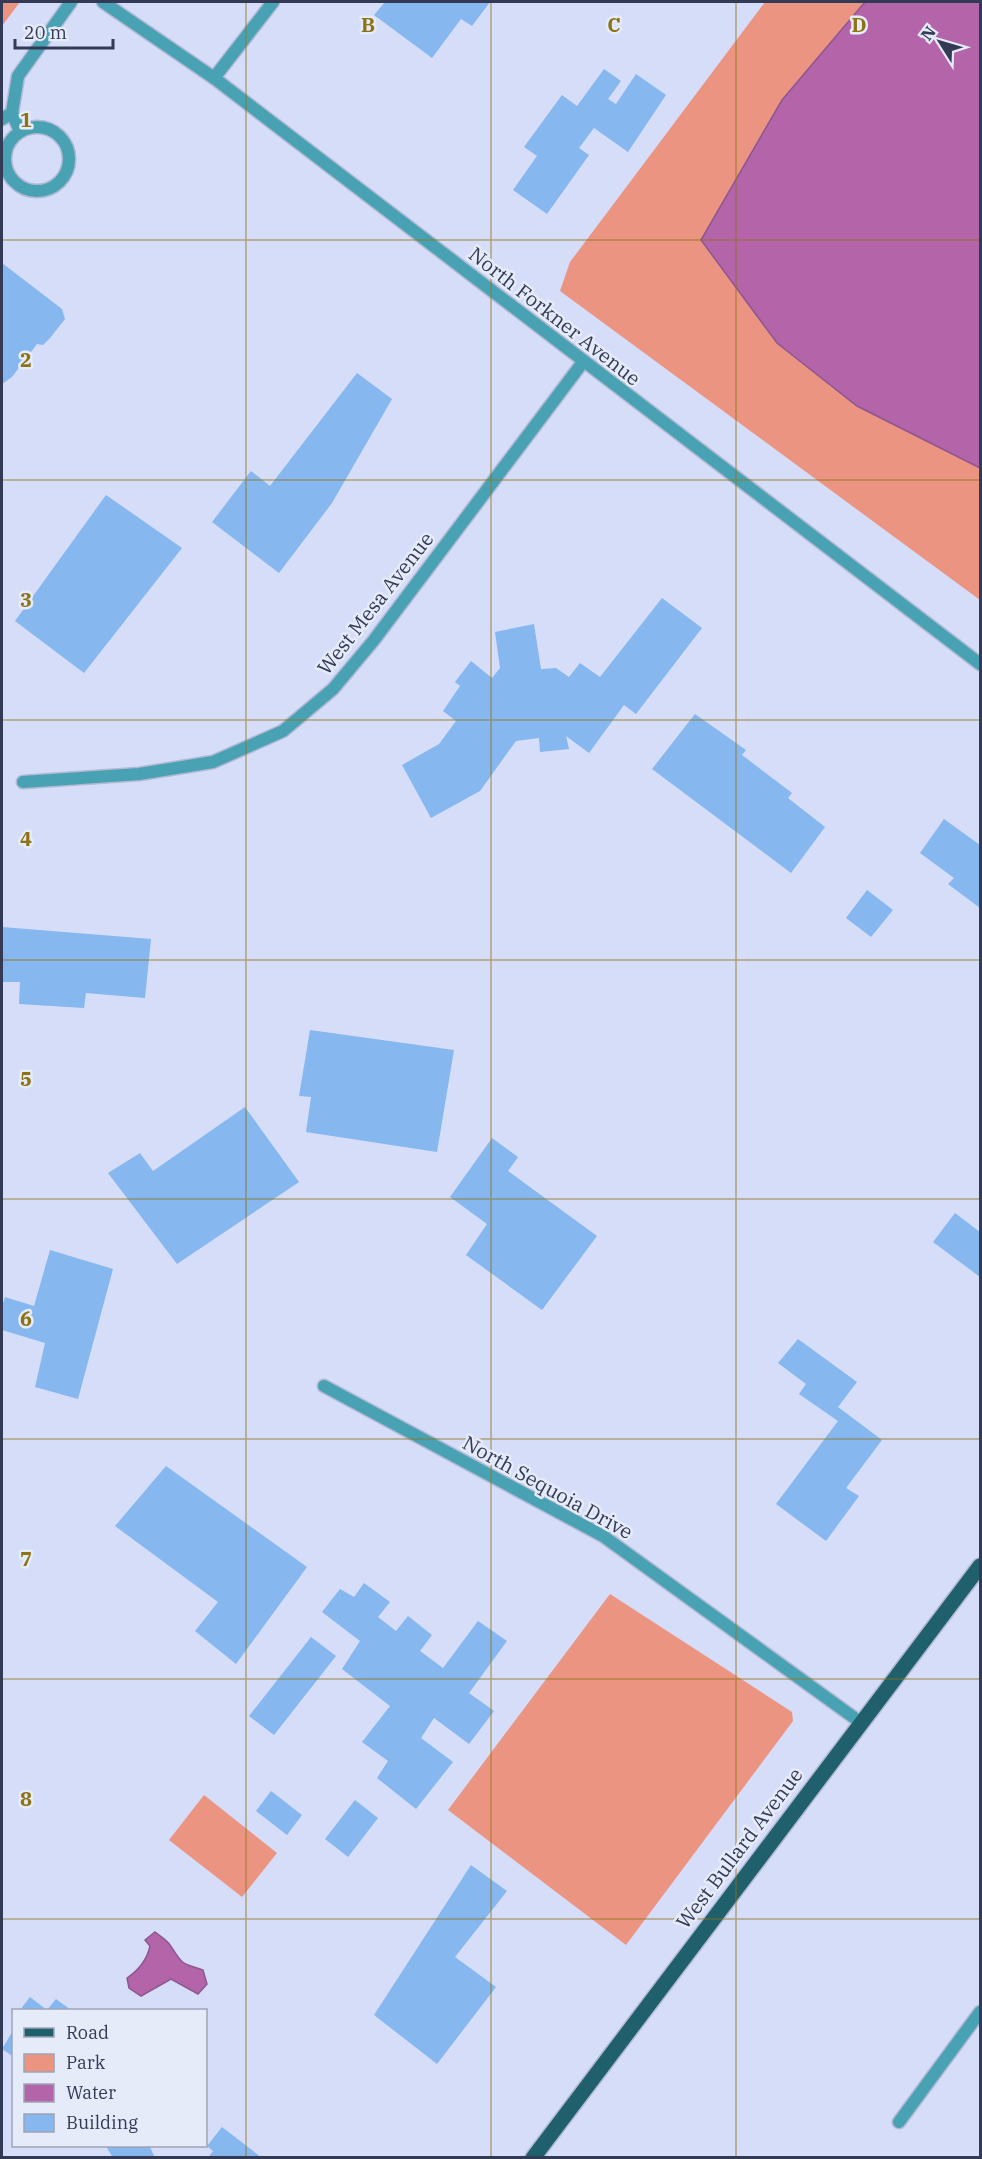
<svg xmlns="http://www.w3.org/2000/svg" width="982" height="2159" font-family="'IBM Plex Serif',serif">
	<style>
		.green { fill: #ec9482 }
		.water { fill: #b464a9; stroke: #8d5790; stroke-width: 1.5 }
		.building { fill: #86b7ef }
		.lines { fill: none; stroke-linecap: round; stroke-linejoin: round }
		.lane-casing { stroke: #b1b9d4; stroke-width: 15 }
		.street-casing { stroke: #b1b9d4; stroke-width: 15 }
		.primary-casing { stroke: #b1b9d4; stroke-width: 18 }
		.lane { stroke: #49a2b3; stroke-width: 12 }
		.street { stroke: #49a2b3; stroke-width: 12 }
		.primary { stroke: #20606c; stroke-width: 15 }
		.grid { fill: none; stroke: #8c7316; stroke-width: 1.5; stroke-opacity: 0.55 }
		.labels { text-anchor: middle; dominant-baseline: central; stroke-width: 5; stroke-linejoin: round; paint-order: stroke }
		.street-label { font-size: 20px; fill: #333a55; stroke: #e6ebf9 }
		.grid-label { font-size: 20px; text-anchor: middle; font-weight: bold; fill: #8c7316; stroke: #e6ebf9; stroke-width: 5; stroke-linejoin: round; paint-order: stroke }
	</style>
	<rect width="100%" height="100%" fill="#d5ddf8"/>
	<!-- green -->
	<g class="green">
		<path d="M2 2H20L2 26Z"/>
		<path d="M765 2H980V600L560 291 570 262Z"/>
		<path d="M610 1594 792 1712 793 1721 626 1945 448 1810Z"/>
		<path d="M204 1795 277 1853 242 1897 169 1840Z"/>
	</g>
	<!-- water -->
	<g class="water">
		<path d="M865 2H980V468L857 406 777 343 701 240 782 100Z"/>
		<path d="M155 1932C160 1936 167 1940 170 1945 183 1964 179 1963 203 1970L207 1984 198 1994 171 1979 141 1996 129 1988 127 1978C139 1970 147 1960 150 1946L145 1940Z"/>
	</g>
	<!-- building -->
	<g class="building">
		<path d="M385 2H490L472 26 461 19 432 58 374 15Z"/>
		<path d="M604 69 621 81 608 99 616 104 636 74 666 95 628 152 594 128 579 148 589 155 547 214 513 190 537 156 524 147 562 95 577 106Z"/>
		<path d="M2 263 62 309 65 319 50 338 43 345 37 344 12 377 2 384Z"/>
		<path d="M357 373 392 399 332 503 279 573 212 522 251 471 270 486Z"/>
		<path d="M106 495 182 548 84 673 15 621Z"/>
		<path d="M662 598 702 628 636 714 624 705 589 753 566 736 569 749 540 752 539 738 516 741 480 791 431 818 402 765 439 744 456 721 443 711 460 686 455 682 471 661 492 678 500 668 495 632 534 624 541 669 556 668 569 677 580 663 600 677Z"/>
		<path d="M695 714 746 750 742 755 792 793 788 798 825 827 791 873 652 769Z"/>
		<path d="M944 819 980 845V908L948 884 954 878 920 853Z"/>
		<path d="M867 890 893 910 871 937 846 918Z"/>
		<path d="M2 927 151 939 145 998 86 993 84 1008 19 1004 20 982H2Z"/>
		<path d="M310 1030 454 1050 437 1152 306 1132 311 1097 299 1096Z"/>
		<path d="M245 1107 299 1182 177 1264 108 1173 140 1153 153 1171Z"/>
		<path d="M492 1138 518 1157 508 1171 597 1236 542 1310 466 1255 487 1224 450 1197Z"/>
		<path d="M955 1213 980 1232V1277L933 1242Z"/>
		<path d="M50 1250 113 1269 78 1399 35 1387 45 1343 2 1330V1307L5 1297 34 1306Z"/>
		<path d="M798 1339 857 1382 838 1407 882 1440 846 1488 859 1496 826 1541 776 1504 838 1421 799 1394 806 1384 778 1363Z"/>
		<path d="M166 1466 307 1567 236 1664 195 1631 218 1602 115 1526Z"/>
		<path d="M364 1583 390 1602 378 1617 396 1631 408 1616 432 1635 420 1651 443 1668 478 1621 507 1641 469 1693 494 1711 469 1744 434 1718 421 1738 453 1762 416 1809 377 1778 388 1761 362 1742 390 1706 342 1669 360 1641 322 1612 340 1589 354 1597Z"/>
		<path d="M311 1637 336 1656 274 1735 249 1716Z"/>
		<path d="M271 1791 302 1815 287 1835 256 1811Z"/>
		<path d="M355 1800 378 1818 348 1857 325 1839Z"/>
		<path d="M471 1865 507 1891 455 1957 496 1987 437 2064 374 2015Z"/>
		<path d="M30 1997 47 2010 56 1999 71 2010H20Z"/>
		<path d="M14 2029V2057L2 2049Z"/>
		<path d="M222 2127 262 2158H208L213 2151 207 2146Z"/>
		<path d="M106 2146H153L150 2147 155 2158H113Z"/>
	</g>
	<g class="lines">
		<defs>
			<g id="lane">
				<path d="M2 119 12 113"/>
				<circle cx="37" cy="159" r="32"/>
				<path d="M20 131 12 113 18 76 71 2"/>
			</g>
			<g id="street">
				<path d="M103 2 214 78 980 664"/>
				<path d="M214 78 273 2"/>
				<path d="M23 782 139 774 213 762 283 731 333 689 374 640 583 362"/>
				<path d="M324 1386 603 1536 860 1722"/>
				<path d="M899 2122 980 2012"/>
			</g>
			<path id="primary" d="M533 2158 980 1566"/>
		</defs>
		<!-- lane casing -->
		<use href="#lane" class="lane-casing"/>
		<!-- street casing -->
		<use href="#street" class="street-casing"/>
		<!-- primary casing -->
		<use href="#primary" class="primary-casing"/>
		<!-- lane -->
		<use href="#lane" class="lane"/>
		<!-- street -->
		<use href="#street" class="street"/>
		<!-- primary -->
		<use href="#primary" class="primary"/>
	</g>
	<!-- grid -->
	<path class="grid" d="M246 2V2158M491 2V2158M736 2V2158M2 240H980M2 480H980M2 720H980M2 960H980M2 1199H980M2 1439H980M2 1679H980M2 1919H980"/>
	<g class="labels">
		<!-- street labels -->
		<g class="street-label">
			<text transform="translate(555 316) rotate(38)">North Forkner Avenue</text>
			<text transform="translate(375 603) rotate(-52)">West Mesa Avenue</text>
			<text transform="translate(548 1487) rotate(29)">North Sequoia Drive</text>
			<text transform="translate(739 1848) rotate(-53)">West Bullard Avenue</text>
		</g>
	</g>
	<g class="grid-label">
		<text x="368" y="32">B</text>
		<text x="614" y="32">C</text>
		<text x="859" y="32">D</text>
		<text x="26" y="127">1</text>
		<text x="26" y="367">2</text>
		<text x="26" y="607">3</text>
		<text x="26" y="846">4</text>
		<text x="26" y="1086">5</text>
		<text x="26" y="1326">6</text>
		<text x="26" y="1566">7</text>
		<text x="26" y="1806">8</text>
	</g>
	<!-- border -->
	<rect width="982" height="2159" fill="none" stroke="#333a55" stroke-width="6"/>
	<!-- legend -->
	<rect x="12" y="2009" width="195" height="138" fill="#e6ebf9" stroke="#9ea4b7" stroke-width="1.5"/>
	<rect x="24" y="2028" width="30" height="9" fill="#20606c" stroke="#9ea4b7" stroke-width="1.5"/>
	<text x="66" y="2039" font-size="18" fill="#333a55">Road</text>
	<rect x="24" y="2054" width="30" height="18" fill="#ec9482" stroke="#9ea4b7" stroke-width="1.5"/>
	<text x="66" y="2069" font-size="18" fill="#333a55">Park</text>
	<rect x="24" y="2084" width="30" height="18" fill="#b464a9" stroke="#9ea4b7" stroke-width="1.5"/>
	<text x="66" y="2099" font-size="18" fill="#333a55">Water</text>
	<rect x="24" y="2114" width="30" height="18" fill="#86b7ef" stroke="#9ea4b7" stroke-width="1.5"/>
	<text x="66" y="2129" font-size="18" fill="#333a55">Building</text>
	<!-- north arrow -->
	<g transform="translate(940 42) rotate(307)" stroke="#e6ebf9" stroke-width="4.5" paint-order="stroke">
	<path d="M0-4.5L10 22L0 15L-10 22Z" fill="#333a55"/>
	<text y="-9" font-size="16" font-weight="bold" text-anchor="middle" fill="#333a55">N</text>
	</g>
	<!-- scale -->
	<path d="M15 39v9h98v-9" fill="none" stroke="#333a55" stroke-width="3"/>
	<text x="24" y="39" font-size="18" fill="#333a55" stroke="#e6ebf9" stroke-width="4.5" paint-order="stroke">20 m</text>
</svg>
